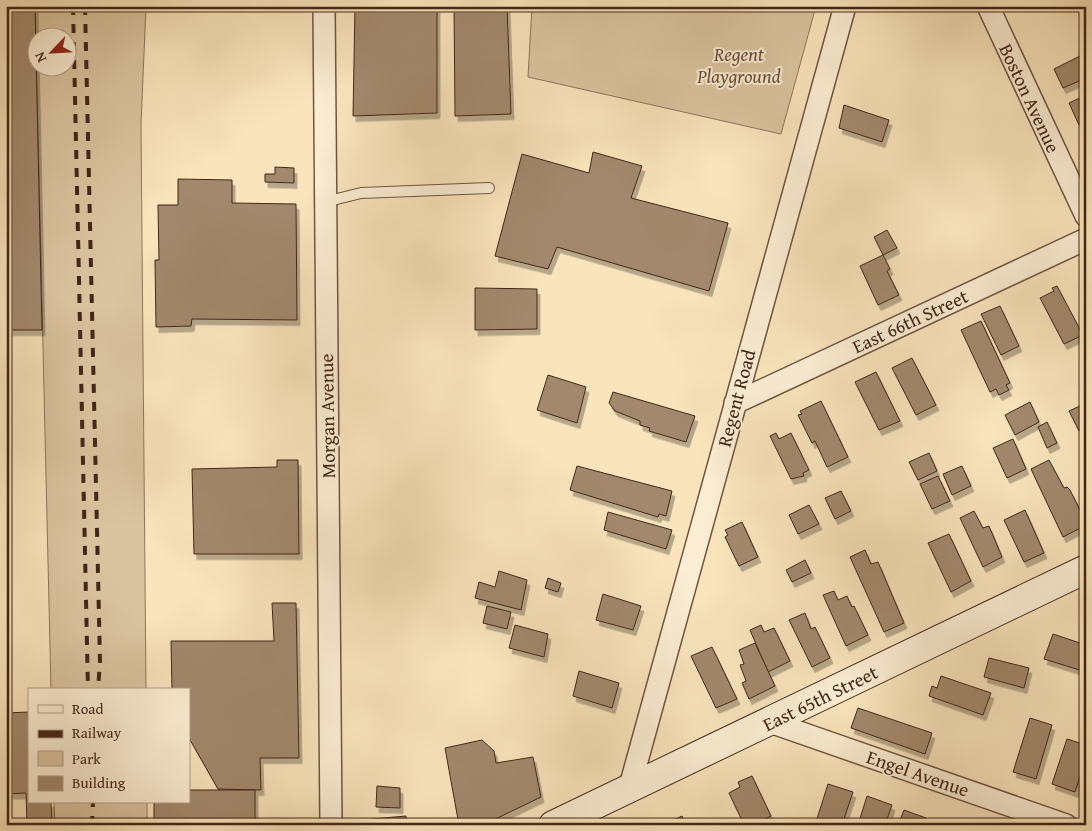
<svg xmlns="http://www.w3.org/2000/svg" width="1092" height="831" font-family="'Gentium Book Plus',serif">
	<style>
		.green { fill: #dac4a0; stroke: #8e765c; fill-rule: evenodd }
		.building { fill: #a2896d; stroke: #432717; filter: url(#shadow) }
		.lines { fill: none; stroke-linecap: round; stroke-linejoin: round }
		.lane-casing { stroke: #705640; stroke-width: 12 }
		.street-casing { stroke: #705640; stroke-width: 24 }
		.secondary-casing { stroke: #432717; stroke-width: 30 }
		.lane { stroke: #fbedd3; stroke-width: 10 }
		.street { stroke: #fbedd3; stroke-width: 21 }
		.secondary { stroke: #fbedd3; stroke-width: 28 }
		.rail { stroke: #432717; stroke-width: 4; stroke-dasharray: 9 9; stroke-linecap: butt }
		.labels { text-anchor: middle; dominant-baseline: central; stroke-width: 4; stroke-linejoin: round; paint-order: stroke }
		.park-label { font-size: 19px; font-style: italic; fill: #694e39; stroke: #fbedd3 }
		.street-label { font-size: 19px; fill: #432717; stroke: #fbedd3 }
	</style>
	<defs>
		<filter id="shadow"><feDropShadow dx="3" dy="5.5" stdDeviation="0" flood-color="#0004"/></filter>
	</defs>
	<rect width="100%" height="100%" fill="#f9e4bc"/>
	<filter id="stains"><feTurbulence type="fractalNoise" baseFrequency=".004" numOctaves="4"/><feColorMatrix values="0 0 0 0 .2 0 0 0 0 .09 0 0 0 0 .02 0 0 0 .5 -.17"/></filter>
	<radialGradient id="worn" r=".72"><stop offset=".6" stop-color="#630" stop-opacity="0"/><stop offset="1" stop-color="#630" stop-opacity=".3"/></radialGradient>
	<!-- green -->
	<g class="green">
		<path d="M35 6H146L141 124 146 690H51ZM38 38H68V68H38Z"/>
		<path d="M532 6H816L781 134 528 77Z"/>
		<path d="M54 802H147V825H55Z"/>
	</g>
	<!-- building -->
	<g class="building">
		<path d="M6 6H35L42 330H6Z"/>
		<path d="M355 6H437V113L353 116Z"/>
		<path d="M454 6H507L511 114 455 116Z"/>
		<path d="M1086 53V78L1063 88 1054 69Z"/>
		<path d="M1086 95V122L1079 125 1069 103Z"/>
		<path d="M844 105 889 120 882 142 839 128Z"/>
		<path d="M593 152 642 166 631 198 728 223 709 291 557 247 548 269 495 256 522 154 589 173Z"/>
		<path d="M275 167 294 168V183L265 182V174H275Z"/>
		<path d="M178 179 232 180V203L296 204 297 320 192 319 191 326 156 327 155 260H159L158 205H178Z"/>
		<path d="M887 230 897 248 883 255 874 237Z"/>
		<path d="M883 255 890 269 887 271 899 295 878 305 860 266Z"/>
		<path d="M1057 286 1083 335 1064 344 1040 298 1054 291 1052 288Z"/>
		<path d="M475 288 537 289V329L475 330Z"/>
		<path d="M1000 306 1019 346 1001 355 981 314Z"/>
		<path d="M981 321 1010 383 1006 385 1009 390 999 395 996 389 990 392 961 330Z"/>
		<path d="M912 358 936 405 916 415 892 368Z"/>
		<path d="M876 372 900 421 879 430 855 382Z"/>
		<path d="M548 375 586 387 577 423 537 410Z"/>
		<path d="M613 392 695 416 686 442 649 431 650 428 640 425V421L615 411 609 403Z"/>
		<path d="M821 401 848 457 827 467 815 441 812 443 798 415 802 414 800 411Z"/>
		<path d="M1030 402 1039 422 1015 435 1005 415Z"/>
		<path d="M1082 405 1086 413V427L1079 431 1069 411Z"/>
		<path d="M1047 422 1057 443 1047 448 1038 427Z"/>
		<path d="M776 433 779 439 791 433 809 470 803 473 804 476 791 479 770 436Z"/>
		<path d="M1013 439 1026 469 1007 478 993 448Z"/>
		<path d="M929 453 937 471 918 480 909 462Z"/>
		<path d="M277 460H298L299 554H194L192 469 277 467Z"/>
		<path d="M1049 460 1064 488 1067 487 1070 490 1086 522V525L1063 537 1031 469Z"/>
		<path d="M577 466 672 491 666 516 659 514 658 517 570 490Z"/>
		<path d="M962 466 971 486 952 495 943 474Z"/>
		<path d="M938 476 950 501 932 509 920 484Z"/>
		<path d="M841 491 851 511 835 519 825 498Z"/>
		<path d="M809 505 819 524 798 534 789 515Z"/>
		<path d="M1025 510 1044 553 1024 562 1004 520Z"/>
		<path d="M974 511 983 528 989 526 1002 557 983 567 960 518Z"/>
		<path d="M608 512 672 530 666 549 604 530Z"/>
		<path d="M742 522 758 557 739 566 725 537 728 535 725 530Z"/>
		<path d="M949 534 971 581 951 592 928 543Z"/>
		<path d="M865 550 871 564 878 562 904 623 884 632 850 557Z"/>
		<path d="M805 560 811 573 792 582 786 570Z"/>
		<path d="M499 571 527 580 521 610 475 598 479 582 495 587Z"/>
		<path d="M548 578 561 583 558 592 545 588Z"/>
		<path d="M834 591 838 600 847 596 852 607 854 606 868 635 846 646 823 595Z"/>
		<path d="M603 594 641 606 633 630 596 620Z"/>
		<path d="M272 603H296L299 758H260L261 790 218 789 189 738V690H172L171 641H274Z"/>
		<path d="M487 606 511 612 507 629 483 623Z"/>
		<path d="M805 613 811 629 815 627 830 658 812 667 789 620Z"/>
		<path d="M515 625 548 634 544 657 509 648Z"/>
		<path d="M761 625 764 632 774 628 790 661 768 672 750 630Z"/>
		<path d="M1053 634 1086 645V672L1044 659Z"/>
		<path d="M755 643 775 686 749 699 742 683 746 681 740 665 744 664 739 650Z"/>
		<path d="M712 647 737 699 716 708 691 656Z"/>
		<path d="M989 658 1029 668 1024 688 984 677Z"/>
		<path d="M579 671 619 683 612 708 573 696Z"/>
		<path d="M941 676 991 693 983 715 929 696 932 686 937 688Z"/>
		<path d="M858 708 932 733 925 754 851 728Z"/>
		<path d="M29 712V802H51L52 825H27L26 793 6 794V713Z"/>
		<path d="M1030 718 1052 725 1036 779 1013 772Z"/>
		<path d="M1067 739 1086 745V758L1075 792 1052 784Z"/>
		<path d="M482 740 494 751 496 763 533 757 541 797 483 825H459L445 748Z"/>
		<path d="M752 776 771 816 754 825H744L729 793 740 787 738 782Z"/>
		<path d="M828 784 853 792 842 825H815Z"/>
		<path d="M377 786 400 788V808L376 807Z"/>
		<path d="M189 790H255V825H154V802H189Z"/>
		<path d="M867 796 892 805 885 825H858Z"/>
		<path d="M904 810 926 818 924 825H898Z"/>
		<path d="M406 816V825H361V820Z"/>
		<path d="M682 816 686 825H663Z"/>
	</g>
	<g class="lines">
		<defs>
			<path id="lane" d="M325 202 361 193 489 188"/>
			<g id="street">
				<path d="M324 6 331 825"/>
				<path d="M988 6 1086 216"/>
				<path d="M735 403 1086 239"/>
				<path d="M770 722 1066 825"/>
				<path d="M629 790 845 6"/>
			</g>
			<path id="secondary" d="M553 825 1086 569"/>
		</defs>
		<!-- lane casing -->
		<use href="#lane" class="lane-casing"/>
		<!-- street casing -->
		<use href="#street" class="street-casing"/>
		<!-- secondary casing -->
		<use href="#secondary" class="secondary-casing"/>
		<!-- lane -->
		<use href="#lane" class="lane"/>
		<!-- street -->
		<use href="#street" class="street"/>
		<!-- secondary -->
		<use href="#secondary" class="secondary"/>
		<!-- rail -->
		<g class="rail">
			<path d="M73 6 88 690"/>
			<path d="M85 6 100 661 98 690"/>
			<path d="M92 825 93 802"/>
		</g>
	</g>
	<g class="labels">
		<!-- park labels -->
		<g class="park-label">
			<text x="739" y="54">Regent<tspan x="739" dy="22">Playground</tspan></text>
		</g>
		<!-- street labels -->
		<g class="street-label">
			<text transform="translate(1030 98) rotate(65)">Boston Avenue</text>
			<text transform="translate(910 321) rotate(-25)">East 66th Street</text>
			<text transform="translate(736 398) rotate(-75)">Regent Road</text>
			<text transform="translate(327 416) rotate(-91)">Morgan Avenue</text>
			<text transform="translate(820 698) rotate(-26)">East 65th Street</text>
			<text transform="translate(918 773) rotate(19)">Engel Avenue</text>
		</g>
	</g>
	<!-- margin -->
	<rect width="1092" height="831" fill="none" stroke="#f9e4bc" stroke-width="25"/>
	<rect x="8" y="8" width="1077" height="816" fill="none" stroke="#432717" stroke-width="2.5"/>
	<rect x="12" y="12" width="1067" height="806" fill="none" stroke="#432717"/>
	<!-- legend -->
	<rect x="28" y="688" width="162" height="115" fill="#fbedd3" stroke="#b19e88"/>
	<rect x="38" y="705" width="25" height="8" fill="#fbedd3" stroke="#b19e88"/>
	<text x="72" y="714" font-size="15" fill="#432717">Road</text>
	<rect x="38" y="730" width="25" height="8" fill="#432717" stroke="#b19e88"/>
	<text x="72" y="738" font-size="15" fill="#432717">Railway</text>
	<rect x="38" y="751" width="25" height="15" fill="#dac4a0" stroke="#b19e88"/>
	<text x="72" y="764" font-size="15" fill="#432717">Park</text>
	<rect x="38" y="776" width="25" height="15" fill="#a2896d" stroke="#b19e88"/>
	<text x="72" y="788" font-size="15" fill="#432717">Building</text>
	<!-- north arrow -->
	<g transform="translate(52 52) rotate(245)"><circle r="24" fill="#fbedd3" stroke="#b19e88"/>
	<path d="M0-4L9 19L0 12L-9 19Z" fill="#8f2418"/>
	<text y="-8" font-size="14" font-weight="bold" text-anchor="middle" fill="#432717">N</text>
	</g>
	<rect width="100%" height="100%" filter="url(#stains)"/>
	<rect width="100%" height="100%" fill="url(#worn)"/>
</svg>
